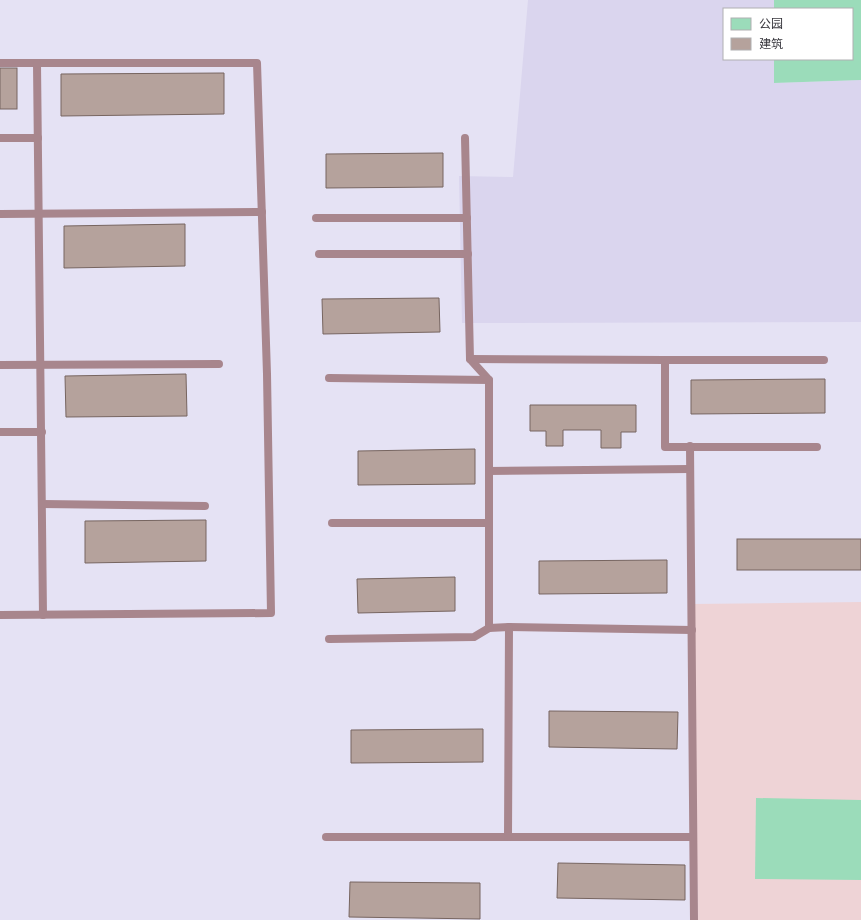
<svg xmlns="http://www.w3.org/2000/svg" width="861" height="920" font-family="Quicksand,'Noto Sans SC',sans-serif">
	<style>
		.built { fill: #dad5ee }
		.education { fill: #eed3d6 }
		.green { fill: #9bdcba }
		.building { fill: #b5a29c; stroke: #776560 }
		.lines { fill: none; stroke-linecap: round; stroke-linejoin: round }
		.lane { stroke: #a8868d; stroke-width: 8 }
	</style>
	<rect width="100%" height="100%" fill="#e5e2f4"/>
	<!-- built -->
	<path class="built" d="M528 0H774V9H724V59H774L775 83 861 80V322L462 323 459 176 513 177Z"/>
	<!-- education -->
	<path class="education" d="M861 602V920H698L692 604Z"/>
	<!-- green -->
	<g class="green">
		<path d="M774 0H861V80L774 83V59H852V9H774Z"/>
		<path d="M756 798 861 800V880L755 879Z"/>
	</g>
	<!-- building -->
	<g class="building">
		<rect x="0" y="68" width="17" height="41"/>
		<path d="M224 73V114L61 116V74Z"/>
		<path d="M443 153V187L326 188V154Z"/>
		<path d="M185 224V266L64 268V226Z"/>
		<path d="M439 298 440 332 323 334 322 299Z"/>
		<path d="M186 374 187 416 66 417 65 376Z"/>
		<path d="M825 379V413L691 414V380Z"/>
		<path d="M530 405H636V432H621V448H601V430H563V446H546V431H530Z"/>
		<path d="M475 449V484L358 485V451Z"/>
		<path d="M206 520V561L85 563V521Z"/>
		<rect x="737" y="539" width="124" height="31"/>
		<path d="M667 560V593L539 594V561Z"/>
		<path d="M455 577V611L358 613 357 579Z"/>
		<path d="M549 711 678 712 677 749 549 747Z"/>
		<path d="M483 729V762L351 763V730Z"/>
		<path d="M558 863 685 865V900L557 898Z"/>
		<path d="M350 882 480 883V919L349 917Z"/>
	</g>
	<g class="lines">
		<!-- lane -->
		<g class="lane">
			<path d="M0 63H257L267 374 271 613 0 615"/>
			<path d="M37 64 43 615"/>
			<path d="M0 138H38"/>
			<path d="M465 138 470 359 489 380V628L509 627 692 630"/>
			<path d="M0 214 262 212"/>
			<path d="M316 218H467"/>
			<path d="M319 254H468"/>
			<path d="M470 359 665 360V447H817"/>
			<path d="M665 360H824"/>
			<path d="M0 365 219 364"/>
			<path d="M329 378 489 380"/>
			<path d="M0 432H42"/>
			<path d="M690 446 694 920"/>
			<path d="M489 471 690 469"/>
			<path d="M42 504 205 506"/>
			<path d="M332 523H489"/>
			<path d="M329 639 474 637 489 628"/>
			<path d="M326 837H693"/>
			<path d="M508 837 509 627"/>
		</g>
	</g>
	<!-- legend -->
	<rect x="723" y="8" width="130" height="52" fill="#ffffff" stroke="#afafb1"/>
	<rect x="731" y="18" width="20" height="12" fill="#9bdcba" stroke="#afafb1"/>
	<text x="759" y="28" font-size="12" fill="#37363d">公园</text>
	<rect x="731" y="38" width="20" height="12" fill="#b5a29c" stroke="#afafb1"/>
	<text x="759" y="48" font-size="12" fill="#37363d">建筑</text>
</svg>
